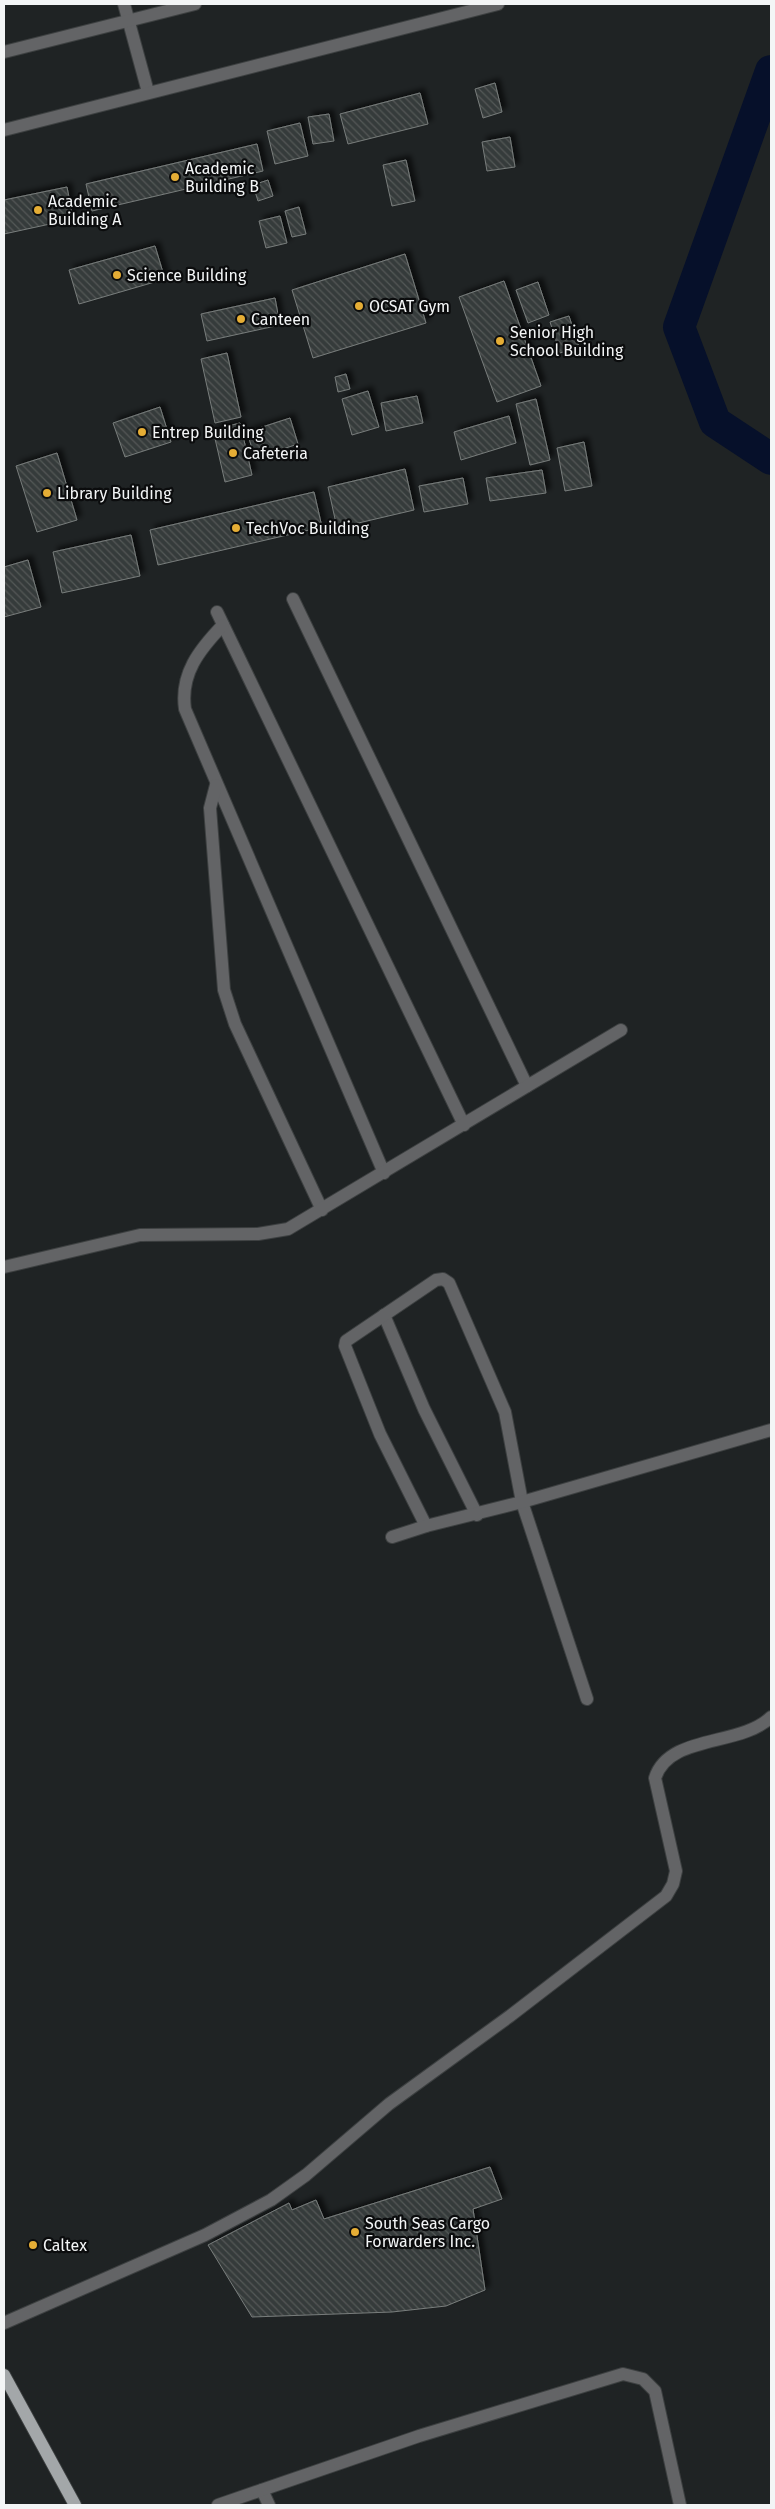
<svg xmlns="http://www.w3.org/2000/svg" width="775" height="2509" font-family="'Fira Sans',sans-serif">
	<style>
		.lines { fill: none; stroke-linecap: round; stroke-linejoin: round }
		.river { stroke: #06102a; stroke-width: 32 }
		.building { fill: url(#building-back-hatch); stroke: #787d7c; filter: url(#shadow) }
		.street-casing { stroke: #3d4041; stroke-width: 14 }
		.primary-casing { stroke: #3d4041; stroke-width: 14 }
		.street { stroke: #636466; stroke-width: 12 }
		.primary { stroke: #a3a7a9; stroke-width: 12 }
		.poi-dot { fill: #e5ad35; stroke: #0b0c0d; stroke-width: 2 }
		.labels { text-anchor: middle; dominant-baseline: central; stroke-width: 4.5; stroke-linejoin: round; paint-order: stroke }
		.poi-label { font-size: 16px; fill: #f3f5f6; stroke: #0b0c0d; text-anchor: start }
	</style>
	<defs>
		<pattern id="building-back-hatch" width="6" height="6" patternUnits="userSpaceOnUse" patternTransform="scale(1.25)"><rect width="6" height="6" fill="#363b3a"/><path d="M-1 5l2 2M0 0l6 6M5-1l2 2" fill="none" stroke="#545857"/></pattern>
		<filter id="shadow"><feDropShadow dx="4.5" dy="-4.5" stdDeviation="2.5" flood-color="#0009"/></filter>
	</defs>
	<rect width="100%" height="100%" fill="#1f2324"/>
	<g class="lines">
		<!-- river -->
		<path class="river" d="M771 71 679 327 715 422 771 459"/>
	</g>
	<!-- building -->
	<g class="building">
		<path d="M495 83 502 112 483 118 475 89Z"/>
		<path d="M420 93 428 124 348 144 340 114Z"/>
		<path d="M329 114 334 141 313 144 308 117Z"/>
		<path d="M300 123 308 156 275 164 267 131Z"/>
		<path d="M510 137 515 167 487 171 482 142Z"/>
		<path d="M257 144 263 171 92 211 86 184Z"/>
		<path d="M406 160 415 201 392 206 383 165Z"/>
		<path d="M268 180 273 196 258 201 253 185Z"/>
		<path d="M67 187 73 219 4 234V200Z"/>
		<path d="M299 207 306 234 292 237 285 211Z"/>
		<path d="M280 216 287 243 266 248 259 221Z"/>
		<path d="M155 246 165 279 79 304 69 270Z"/>
		<path d="M405 254 426 323 313 358 292 290Z"/>
		<path d="M504 281 541 386 497 402 459 297Z"/>
		<path d="M538 282 549 315 528 323 516 290Z"/>
		<path d="M275 298 280 325 207 341 201 314Z"/>
		<path d="M569 316 579 347 560 353 550 322Z"/>
		<path d="M227 353 241 417 215 423 201 359Z"/>
		<path d="M346 374 350 389 338 392 335 377Z"/>
		<path d="M368 391 379 427 352 435 342 399Z"/>
		<path d="M417 396 423 423 386 431 381 403Z"/>
		<path d="M536 399 550 460 530 465 516 404Z"/>
		<path d="M160 407 171 442 125 457 113 423Z"/>
		<path d="M509 416 516 443 461 460 454 432Z"/>
		<path d="M290 418 298 444 255 458 247 432Z"/>
		<path d="M240 423 252 475 225 482 213 430Z"/>
		<path d="M584 442 592 486 565 491 557 448Z"/>
		<path d="M57 453 77 520 37 532 16 466Z"/>
		<path d="M405 469 414 510 337 528 328 487Z"/>
		<path d="M542 470 546 493 490 501 486 478Z"/>
		<path d="M463 478 468 504 424 512 419 486Z"/>
		<path d="M314 492 322 527 158 565 150 530Z"/>
		<path d="M131 535 140 576 62 593 53 552Z"/>
		<path d="M28 560 41 607 4 617V567Z"/>
		<path d="M490 2167 502 2199 473 2209 485 2290 446 2306 392 2312 252 2317 208 2245 289 2203 292 2210 316 2200 324 2219Z"/>
	</g>
	<g class="lines">
		<defs>
			<g id="street">
				<path d="M124 4 148 92"/>
				<path d="M4 52 195 4"/>
				<path d="M4 130 498 4"/>
				<path d="M293 599 527 1086"/>
				<path d="M217 612 464 1125"/>
				<path d="M223 625C199 650 180 674 185 709L384 1173"/>
				<path d="M216 785 210 808 224 990 235 1024 322 1210"/>
				<path d="M4 1267 140 1235 258 1234 288 1229 621 1030"/>
				<path d="M384 1315 424 1409 477 1515"/>
				<path d="M426 1526 380 1434 345 1346 346 1341 436 1280 443 1279 449 1283 505 1412 522 1502 587 1699"/>
				<path d="M392 1537 426 1526 522 1502 771 1430"/>
				<path d="M4 2323 205 2235 271 2200 306 2175 389 2104 510 2016 666 1896 673 1884 676 1871 655 1778C669 1734 740 1747 771 1717"/>
				<path d="M262 2490 269 2505"/>
				<path d="M218 2505 419 2436 623 2374 643 2379 655 2391 680 2505"/>
			</g>
			<path id="primary" d="M4 2375 75 2505"/>
		</defs>
		<!-- street casing -->
		<use href="#street" class="street-casing"/>
		<!-- primary casing -->
		<use href="#primary" class="primary-casing"/>
		<!-- street -->
		<use href="#street" class="street"/>
		<!-- primary -->
		<use href="#primary" class="primary"/>
	</g>
	<!-- markers -->
	<g class="poi-dot">
		<circle cx="175" cy="177" r="5"/>
		<circle cx="38" cy="210" r="5"/>
		<circle cx="117" cy="275" r="5"/>
		<circle cx="359" cy="306" r="5"/>
		<circle cx="241" cy="319" r="5"/>
		<circle cx="500" cy="341" r="5"/>
		<circle cx="142" cy="432" r="5"/>
		<circle cx="233" cy="453" r="5"/>
		<circle cx="47" cy="493" r="5"/>
		<circle cx="236" cy="528" r="5"/>
		<circle cx="355" cy="2232" r="5"/>
		<circle cx="33" cy="2245" r="5"/>
	</g>
	<g class="labels">
		<!-- poi labels -->
		<g class="poi-label">
			<text x="185" y="168">Academic<tspan x="185" dy="18">Building B</tspan></text>
			<text x="48" y="201">Academic<tspan x="48" dy="18">Building A</tspan></text>
			<text x="127" y="275">Science Building</text>
			<text x="369" y="306">OCSAT Gym</text>
			<text x="251" y="319">Canteen</text>
			<text x="510" y="332">Senior High<tspan x="510" dy="18">School Building</tspan></text>
			<text x="152" y="432">Entrep Building</text>
			<text x="243" y="453">Cafeteria</text>
			<text x="57" y="493">Library Building</text>
			<text x="246" y="528">TechVoc Building</text>
			<text x="365" y="2223">South Seas Cargo<tspan x="365" dy="18">Forwarders Inc.</tspan></text>
			<text x="43" y="2245">Caltex</text>
		</g>
	</g>
	<!-- border -->
	<rect width="775" height="2509" fill="none" stroke="#f3f5f6" stroke-width="10"/>
</svg>
